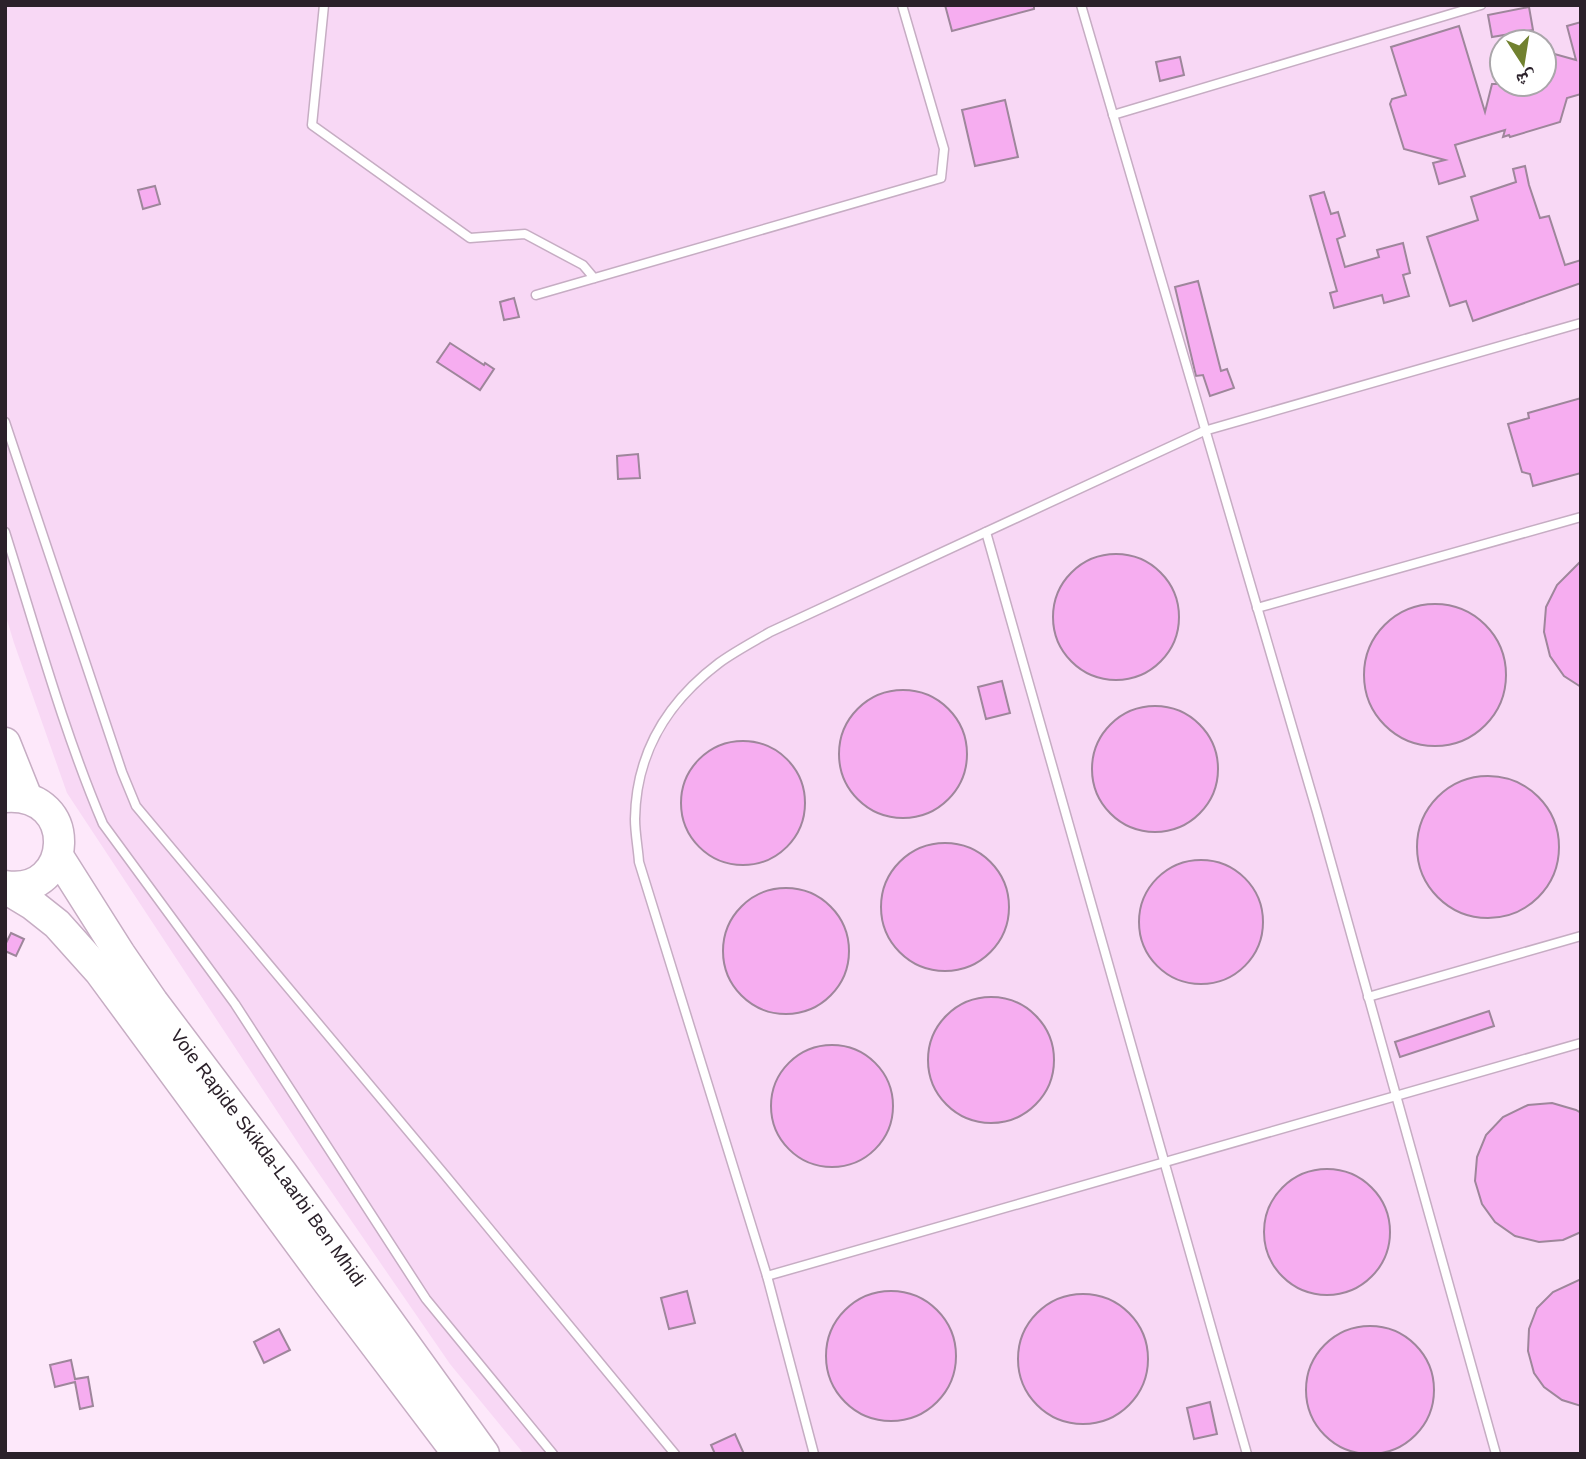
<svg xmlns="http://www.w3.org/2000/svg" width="1586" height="1459" font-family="Arial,'Noto Naskh Arabic',sans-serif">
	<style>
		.built { fill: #f8d8f5; fill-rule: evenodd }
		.building { fill: #f6adf0; stroke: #9e869b; stroke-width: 2 }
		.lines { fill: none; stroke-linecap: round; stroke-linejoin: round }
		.lane-casing { stroke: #c6adc3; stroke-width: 11 }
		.highway-casing { stroke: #c6adc3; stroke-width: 33 }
		.lane { stroke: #fff; stroke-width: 8 }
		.highway { stroke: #fff; stroke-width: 30 }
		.labels { text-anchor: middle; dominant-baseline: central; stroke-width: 5; stroke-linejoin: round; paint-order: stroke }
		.street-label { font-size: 19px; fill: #2b212a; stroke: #fff }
	</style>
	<rect width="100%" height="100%" fill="#fde8fa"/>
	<!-- built -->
	<path class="built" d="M5 5H1581V1454H524L450 1364 304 1152 67 793 14 643 5 613ZM1502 42H1544V84H1502Z"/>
	<!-- building -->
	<g class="building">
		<path d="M945 5H1034V9L952 31Z"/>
		<path d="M1529 7 1533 30 1492 37 1488 15Z"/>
		<path d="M1581 22V94L1567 98 1560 122 1510 137 1509 135 1503 137 1505 130 1455 145 1465 176 1439 184 1433 163 1445 160 1404 149 1390 104 1392 99 1406 95 1391 47 1459 26 1485 112 1492 84H1544V51L1576 60 1567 26Z"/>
		<path d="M1180 57 1184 75 1160 81 1156 62Z"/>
		<path d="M1005 100 1018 157 975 166 962 110Z"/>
		<path d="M1525 166 1529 185 1540 218 1549 216 1565 265 1581 260V283L1473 321 1466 301 1450 306 1427 237 1478 220 1471 197 1516 182 1513 169Z"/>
		<path d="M155 186 160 204 143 209 138 190Z"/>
		<path d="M1324 192 1331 214 1338 212 1345 236 1337 239 1345 267 1379 257 1377 250 1403 243 1410 273 1403 275 1409 296 1384 303 1382 295 1334 308 1330 293 1337 291 1310 196Z"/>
		<path d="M1198 281 1221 371 1227 369 1234 388 1210 396 1203 375 1196 376 1175 287Z"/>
		<path d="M514 298 519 317 504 320 500 302Z"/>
		<path d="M450 343 484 365 485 363 494 369 480 390 437 362Z"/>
		<path d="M1581 398V473L1533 486 1530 474 1522 472 1508 424 1529 418 1528 413Z"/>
		<path d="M638 454 640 478 618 479 617 456Z"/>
		<circle cx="1116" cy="617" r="63"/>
		<path d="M1581 561V687L1564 676 1550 656 1544 632 1546 607 1557 585Z"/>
		<circle cx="1435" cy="675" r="71"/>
		<path d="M1002 681 1010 713 986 719 978 687Z"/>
		<circle cx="903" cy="754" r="64"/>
		<circle cx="1155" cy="769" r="63"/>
		<circle cx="743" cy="803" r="62"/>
		<circle cx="1488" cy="847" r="71"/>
		<circle cx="945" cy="907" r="64"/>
		<circle cx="1201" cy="922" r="62"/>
		<circle cx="786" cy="951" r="63"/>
		<path d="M11 933 24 939 16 956 5 951V945Z"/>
		<circle cx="991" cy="1060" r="63"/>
		<path d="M1489 1011 1494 1026 1400 1057 1395 1042Z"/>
		<circle cx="832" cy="1106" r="61"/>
		<path d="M1552 1103 1576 1110 1581 1113V1232L1563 1240 1539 1242 1515 1236 1495 1222 1482 1204 1475 1181 1477 1157 1486 1135 1503 1117 1528 1105Z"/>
		<circle cx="1327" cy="1232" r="63"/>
		<path d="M1581 1279V1406L1562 1400 1544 1387 1534 1373 1528 1351 1529 1329 1537 1308 1553 1292Z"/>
		<path d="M687 1291 695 1323 669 1329 661 1298Z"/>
		<circle cx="891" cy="1356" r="65"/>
		<circle cx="1083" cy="1359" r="65"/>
		<circle cx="1370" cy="1390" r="64"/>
		<path d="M279 1329 290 1350 264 1363 254 1342Z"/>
		<path d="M71 1360 75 1379 88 1377 93 1406 80 1409 75 1382 55 1387 50 1365Z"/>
		<path d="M1210 1402 1217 1434 1194 1439 1187 1408Z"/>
		<path d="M735 1434 744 1454H715L711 1445Z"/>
	</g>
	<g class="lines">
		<defs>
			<g id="lane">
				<path d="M324 5 312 125 470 238 525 234 583 265 594 278"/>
				<path d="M1081 5 1317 812 1496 1454"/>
				<path d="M1113 115 1481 5"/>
				<path d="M536 295 941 178 944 149 902 5"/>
				<path d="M5 422 122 772 136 806 445 1175 675 1454"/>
				<path d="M5 532C36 630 63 730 103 824L235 1004 426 1299 553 1454"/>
				<path d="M986 532 1247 1454"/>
				<path d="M1257 608 1581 517"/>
				<path d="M1368 997 1581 936"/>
				<path d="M767 1276 1581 1043"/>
				<path d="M814 1454 767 1276 639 862C638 848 635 833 635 819 636 753 666 703 719 663 734 652 753 642 770 632L1204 431 1581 323"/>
			</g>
			<g id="highway">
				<path d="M5 743 27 798"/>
				<path d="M5 797C80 791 74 897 5 886"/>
				<path id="s1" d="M58 856 120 954 153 1002 282 1173 484 1454"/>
				<path d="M5 888 33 905 57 924 100 972 328 1282 458 1454"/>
			</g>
		</defs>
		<!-- lane casing -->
		<use href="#lane" class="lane-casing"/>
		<!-- highway casing -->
		<use href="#highway" class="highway-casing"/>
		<!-- lane -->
		<use href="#lane" class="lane"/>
		<!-- highway -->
		<use href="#highway" class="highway"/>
	</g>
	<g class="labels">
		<!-- street labels -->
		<g class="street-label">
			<text stroke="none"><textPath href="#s1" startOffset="368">Voie Rapide Skikda-Laarbi Ben Mhidi</textPath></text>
		</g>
	</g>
	<!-- border -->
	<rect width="1586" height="1459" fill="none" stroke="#2b212a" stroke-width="14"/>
	<!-- north arrow -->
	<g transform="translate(1523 63) rotate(168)"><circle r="33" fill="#ffffff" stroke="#aaa6aa" stroke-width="2"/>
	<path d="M0-5L12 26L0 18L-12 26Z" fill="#71812f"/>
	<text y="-10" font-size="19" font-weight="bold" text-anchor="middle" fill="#2b212a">ش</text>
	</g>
</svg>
